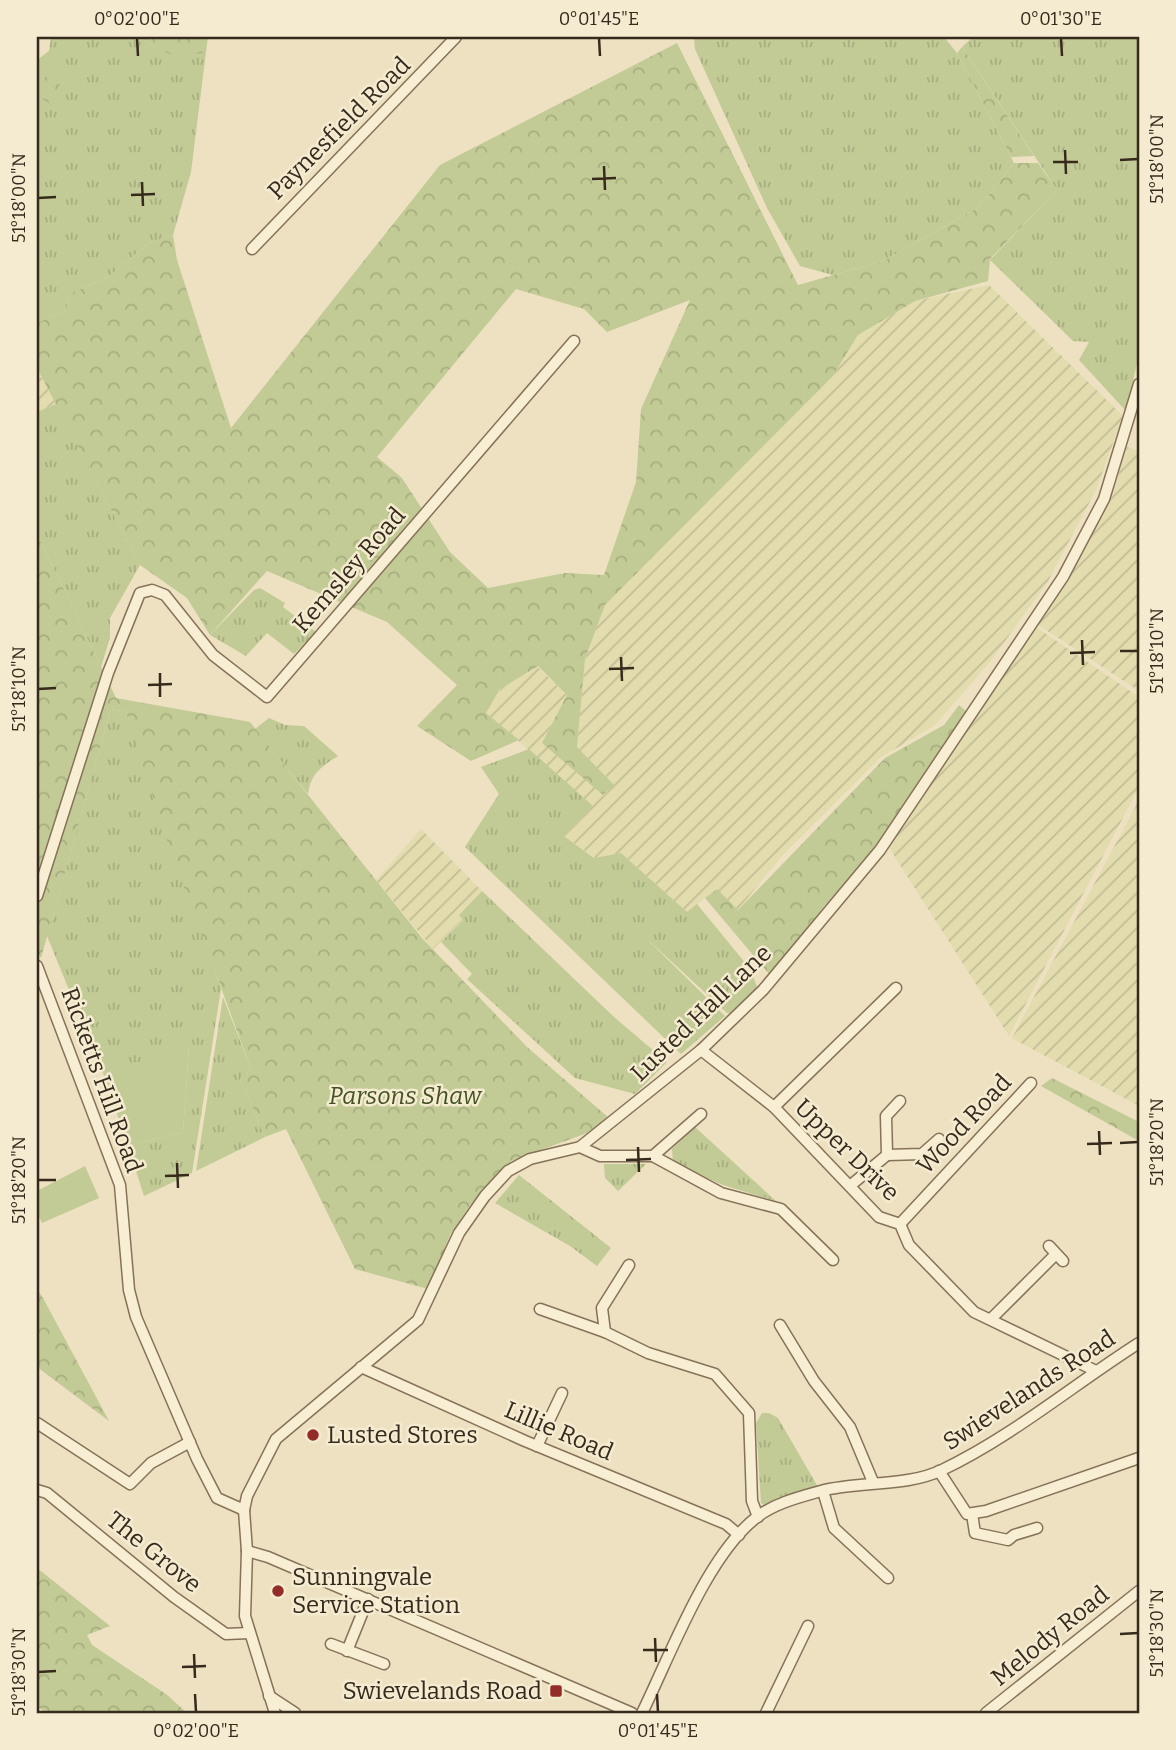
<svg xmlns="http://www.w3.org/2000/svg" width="1176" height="1750" font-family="Bitter,serif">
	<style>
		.farmland { fill: url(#farmland-furrows) }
		.grass { fill: url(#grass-tufts) }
		.forest { fill: url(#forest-crowns); fill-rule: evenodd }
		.pitch { fill: #c2ca95 }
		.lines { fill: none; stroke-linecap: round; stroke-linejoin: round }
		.minor-casing { stroke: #867259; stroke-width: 13 }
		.minor { stroke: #f8eed3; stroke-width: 10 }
		.ticks { fill: none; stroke: #362a1d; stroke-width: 2.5 }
		.poi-dot { fill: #942d2a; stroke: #f4ebd0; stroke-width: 2.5 }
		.labels { text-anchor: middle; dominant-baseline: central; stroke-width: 5; stroke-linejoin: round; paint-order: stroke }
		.street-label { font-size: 24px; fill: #362a1d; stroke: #f4ebd0 }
		.park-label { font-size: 24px; font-style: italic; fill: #445224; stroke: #f4ebd0 }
		.poi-label { font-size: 24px; fill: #362a1d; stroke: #f4ebd0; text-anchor: start }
		.neatline { fill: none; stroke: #362a1d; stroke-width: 2.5 }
		.ticks-label { font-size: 18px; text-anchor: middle; fill: #362a1d }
	</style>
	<defs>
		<pattern id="farmland-furrows" width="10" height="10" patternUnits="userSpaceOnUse" patternTransform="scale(1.75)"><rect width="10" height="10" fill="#e2dcae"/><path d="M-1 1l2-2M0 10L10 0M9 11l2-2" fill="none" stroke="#c2bd95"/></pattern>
		<pattern id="grass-tufts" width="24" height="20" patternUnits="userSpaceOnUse" patternTransform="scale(1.75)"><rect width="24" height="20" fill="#c2ca95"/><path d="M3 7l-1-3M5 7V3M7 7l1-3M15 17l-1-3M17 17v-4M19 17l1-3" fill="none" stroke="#a7ae80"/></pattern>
		<pattern id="forest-crowns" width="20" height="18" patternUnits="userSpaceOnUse" patternTransform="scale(1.75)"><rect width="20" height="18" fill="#c2ca95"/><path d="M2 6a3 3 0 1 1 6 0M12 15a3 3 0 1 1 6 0" fill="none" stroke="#a7ae80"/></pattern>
	</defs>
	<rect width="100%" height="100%" fill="#ede1c1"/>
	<!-- farmland -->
	<g class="farmland">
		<path d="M989 285 1123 416 1096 490 1047 583 990 662 935 725 880 758 782 856 738 910 716 889 687 912 621 853 595 858 564 836 593 806 486 713 523 653 567 695 542 743 604 795 613 785 577 747 585 659 605 605 832 377 858 335 915 301Z"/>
		<path d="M37 368 56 404 37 412Z"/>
		<path d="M1127 447 1139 451V691L1037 624 1069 578 1113 494Z"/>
		<path d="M1036 627 1139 697V787L1009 1036 888 846Z"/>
		<path d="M1139 800V1106L1012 1038Z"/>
		<path d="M421 829 482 891 459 914 463 919 433 949 376 880Z"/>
	</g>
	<!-- grass -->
	<g class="grass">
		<path d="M51 37H141C163 56 178 58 206 52L191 172 173 235 149 243 108 277 69 294 67 310 37 323V60L49 51Z"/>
		<path d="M694 37H944L957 53 1014 163 979 207 883 261 833 275 800 266 767 208 695 49Z"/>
		<path d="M973 37H1139V355L1126 411 1079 360 1089 342 1073 341 990 260 1057 190 962 47Z"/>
		<path d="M56 404 140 565 110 618V638L101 667 37 534V412Z"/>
		<path d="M260 588 285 603 283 607 316 632 294 654 267 633 246 656 210 635 254 590Z"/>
		<path d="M111 709 126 712 221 989 192 1173 144 1196 128 1146 183 1132 189 1048 103 1073 47 936Z"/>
		<path d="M269 718 285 725 304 726 338 756C321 767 311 773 308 794L255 729Z"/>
		<path d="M529 749 593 806 564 836 594 858 621 853 687 912 697 904 751 970 758 990 734 1014 727 1013 645 937 725 1016 681 1054 465 847 499 794 481 767Z"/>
		<path d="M482 891 614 1017 667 1062 635 1094 575 1078 467 979 472 974 441 942 463 920 459 915Z"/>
		<path d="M223 997 251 1069 240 1079 265 1137 196 1171Z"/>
		<path d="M695 1127 776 1201 723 1185 673 1163 672 1149Z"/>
		<path d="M604 1164H646L618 1191 605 1178Z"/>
		<path d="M519 1175 611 1248 597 1266 570 1246 495 1203Z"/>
		<path d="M762 1413H769L778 1418 818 1487 766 1506 761 1503 756 1423Z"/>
	</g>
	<!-- forest -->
	<g class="forest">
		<path d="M141 37H208L206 52C178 59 163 56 141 37Z"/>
		<path d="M677 43 798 285 883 261 979 207 1014 163H1038L1057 190 990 259 988 281 915 301 858 335 832 377 605 605 585 659 577 747 614 785 603 795 542 743 567 695 538 666 500 689 486 713 519 740 471 761 417 726 457 685 387 622 267 571 210 635 187 598 140 565 37 368V323L67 310 69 294 108 277 149 243 173 235 177 260 231 428 440 165ZM516 289 584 309 607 332 690 300 641 409 636 482 604 575 565 573 488 588 450 552 402 478 377 457Z"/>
		<path d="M962 47 1034 156 1011 157 957 53Z"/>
		<path d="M50 72H58L61 99 53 105 40 98Z"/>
		<path d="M37 534 116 698 250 722 422 938 527 1047 609 1118 587 1133 511 1161 470 1205 450 1235 428 1289 355 1269 286 1129 265 1137 240 1079 251 1069 168 844 126 712 111 709 41 958 37 951Z"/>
		<path d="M959 705 967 712 880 845 824 906 770 975 705 898 717 889 738 910 885 758 944 725Z"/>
		<path d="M1052 1078 1139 1122V1141L1041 1086Z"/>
		<path d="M37 1289 43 1298 109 1421 37 1367Z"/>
		<path d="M37 1568 110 1626 87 1635 92 1645 166 1694 187 1713H46L37 1706Z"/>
	</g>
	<!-- pitch -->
	<g class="pitch">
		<path d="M189 1047 183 1132 128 1146 103 1073Z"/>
		<path d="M85 1166 99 1198 42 1223 37 1213V1191Z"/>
	</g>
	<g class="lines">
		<defs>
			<g id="minor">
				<path d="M252 249 456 37"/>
				<path d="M37 896 108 673 140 593 152 590 165 595 213 655 267 697 574 341"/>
				<path d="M37 966 120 1185 129 1290 136 1317 197 1459 217 1498 244 1510"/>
				<path d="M701 1050 774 1107 879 1217 900 1224 909 1245 974 1312 1096 1371"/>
				<path d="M774 1107 896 988"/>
				<path d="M580 1147 600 1156H653L701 1114"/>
				<path d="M887 1155 922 1154 939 1139"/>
				<path d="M653 1156 721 1193 781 1209 833 1260"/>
				<path d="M851 1185 887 1155 886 1116 900 1101"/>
				<path d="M900 1224 1031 1083"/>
				<path d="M1049 1246 1063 1261"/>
				<path d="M540 1309 605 1332 648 1353 715 1374 749 1413 752 1501 758 1517"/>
				<path d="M991 1319 1056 1254"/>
				<path d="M780 1325 814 1381 850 1427 873 1482"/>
				<path d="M605 1332 602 1308 629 1265"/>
				<path d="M361 1367 525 1441 726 1524 739 1535"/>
				<path d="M37 1423 130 1484 151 1463 190 1442"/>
				<path d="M537 1446 562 1393"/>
				<path d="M939 1471 967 1514 986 1511 1139 1458"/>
				<path d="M37 1490 47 1493 174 1597 226 1634 249 1633"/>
				<path d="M823 1491 834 1528 888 1578"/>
				<path d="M972 1514 975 1533 1008 1540 1014 1535 1037 1528"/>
				<path d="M247 1551 268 1557 632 1713"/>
				<path d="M331 1644 384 1664"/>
				<path d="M347 1651 368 1599"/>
				<path d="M269 1696 295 1713"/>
				<path d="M275 1713 245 1616 247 1551 244 1510 247 1496 276 1439 418 1320 459 1233 485 1196 508 1171 530 1159 580 1147 701 1050 763 990 880 850 1063 577 1104 499 1139 384"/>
				<path d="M642 1713C670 1656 707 1555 757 1517 775 1503 800 1497 821 1491 859 1481 907 1487 942 1470 1013 1436 1073 1385 1139 1343"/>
				<path d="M766 1713 808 1626"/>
				<path d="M986 1713 1139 1591"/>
			</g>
		</defs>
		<!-- minor casing -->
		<use href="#minor" class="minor-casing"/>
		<!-- minor -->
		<use href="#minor" class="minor"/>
	</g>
	<!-- ticks -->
	<path class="ticks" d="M137 38 138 56M599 38 600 56M1061 38 1062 56M1065 150 1066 174M1120 160 1138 159M1053 162H1078M604 166 605 190M592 179 616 178M142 182 143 206M131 195 155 194M38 198 56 197M1082 640 1083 665M1120 651H1138M1070 653 1095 652M621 657 622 681M609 669 634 668M160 673V697M148 685 172 684M38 689 56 688M1099 1131 1100 1155M1120 1143 1138 1142M1087 1144 1112 1143M638 1147 639 1172M626 1160 651 1159M177 1163 178 1188M165 1176 189 1175M38 1180H56M1120 1634 1138 1633M655 1638 656 1662M643 1650H668M194 1654 195 1678M182 1667 206 1666M38 1672 56 1671M195 1694 196 1712M657 1694 658 1712"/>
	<!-- markers -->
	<g class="poi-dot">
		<circle cx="313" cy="1435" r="7"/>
		<circle cx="278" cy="1591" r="7"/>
		<rect x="549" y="1684" width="14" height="14" rx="3.5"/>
	</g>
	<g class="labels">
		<!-- street labels -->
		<g class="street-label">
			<text transform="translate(339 128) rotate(-45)">Paynesfield Road</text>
			<text transform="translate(349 570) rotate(-49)">Kemsley Road</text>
			<text transform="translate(701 1013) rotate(-44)">Lusted Hall Lane</text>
			<text transform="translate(102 1080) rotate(70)">Ricketts Hill Road</text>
			<text transform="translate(964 1124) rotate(-47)">Wood Road</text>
			<text transform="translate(847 1150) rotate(44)">Upper Drive</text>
			<text transform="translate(1029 1390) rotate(-33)">Swievelands Road</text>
			<text transform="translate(559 1431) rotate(23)">Lillie Road</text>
			<text transform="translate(154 1552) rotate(39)">The Grove</text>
			<text transform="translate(1050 1636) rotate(-39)">Melody Road</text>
		</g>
		<!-- park labels -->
		<g class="park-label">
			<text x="405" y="1096">Parsons Shaw</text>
		</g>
		<!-- poi labels -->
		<g class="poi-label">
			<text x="327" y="1435">Lusted Stores</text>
			<text x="292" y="1577">Sunningvale<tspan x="292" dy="28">Service Station</tspan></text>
			<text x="542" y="1691" text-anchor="end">Swievelands Road</text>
		</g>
	</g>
	<!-- border -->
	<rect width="1176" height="1750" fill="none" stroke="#f4ebd0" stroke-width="77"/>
	<rect x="38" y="38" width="1100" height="1674" class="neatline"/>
	<g class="ticks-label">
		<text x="137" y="25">0°02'00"E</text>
		<text x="599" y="25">0°01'45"E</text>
		<text x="1061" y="25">0°01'30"E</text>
		<text transform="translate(1157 159) rotate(-90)" y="6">51°18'00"N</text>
		<text transform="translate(19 198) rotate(-90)" y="6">51°18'00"N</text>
		<text transform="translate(1157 651) rotate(-90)" y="6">51°18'10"N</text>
		<text transform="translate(19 689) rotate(-90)" y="6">51°18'10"N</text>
		<text transform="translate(1157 1142) rotate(-90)" y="6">51°18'20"N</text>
		<text transform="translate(19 1180) rotate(-90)" y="6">51°18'20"N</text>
		<text transform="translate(1157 1633) rotate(-90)" y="6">51°18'30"N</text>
		<text transform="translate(19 1672) rotate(-90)" y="6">51°18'30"N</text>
		<text x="196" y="1737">0°02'00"E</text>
		<text x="658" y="1737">0°01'45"E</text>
	</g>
</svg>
